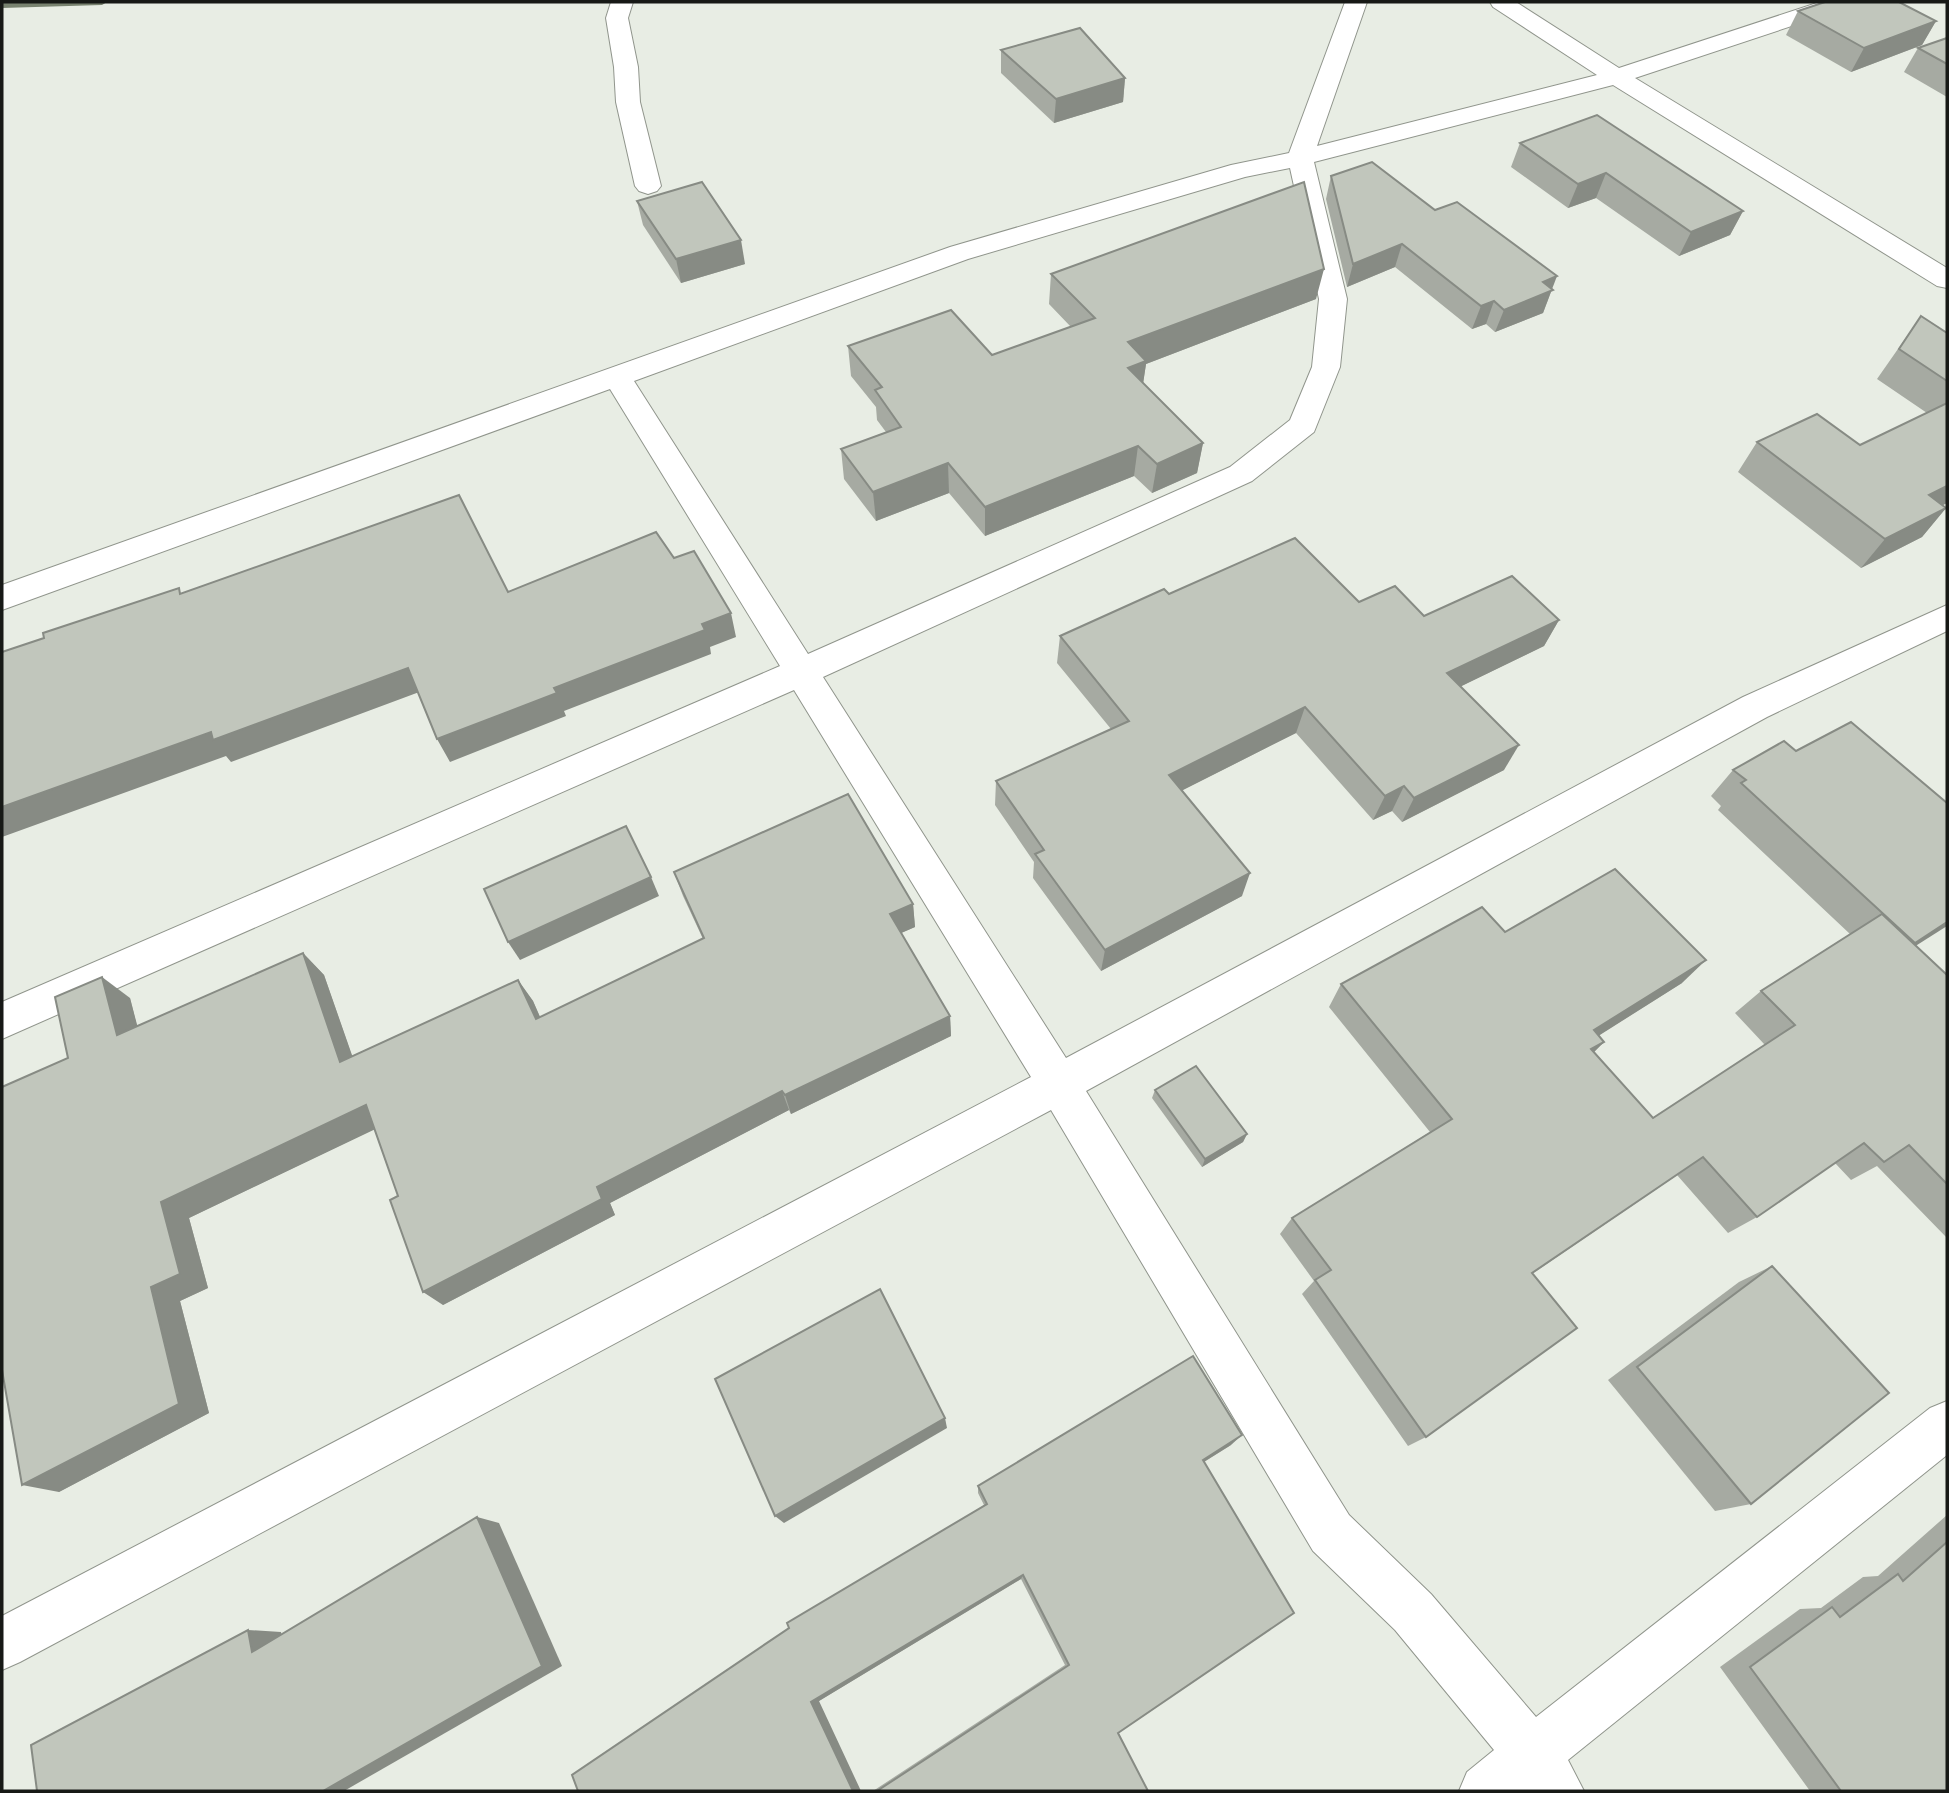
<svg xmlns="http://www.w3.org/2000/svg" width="1949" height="1793" font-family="Lato,sans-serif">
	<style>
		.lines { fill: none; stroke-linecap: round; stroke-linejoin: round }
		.stream { fill: #78826f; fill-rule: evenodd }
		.minor-casing { stroke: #90958c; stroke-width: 2 }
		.minor { fill: #fff; fill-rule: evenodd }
		.wall { fill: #a6aaa2 }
		.shaded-wall { fill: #878b84 }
		.building { fill: #c1c6bc; stroke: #878b84; stroke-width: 2 }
	</style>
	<rect width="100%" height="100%" fill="#e8ede4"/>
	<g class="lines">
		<!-- stream -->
		<path class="stream" d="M2 2H107L102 5 2 8Z"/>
		<defs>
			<g id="minor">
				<path d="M611 2H633L628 18 638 67 640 102 661 186 657 191 648 194 639 191 635 186 616 102 614 67 606 18Z"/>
				<path d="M1345 2H1367L1317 146 1597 75 1493 7 1490 2H1516L1619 68 1820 2H1852L1849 7 1635 78 1947 268V288L1937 286 1613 85 1314 162 1347 299 1340 367 1314 432 1252 481 823 677 1066 1058 1743 697 1947 605V631L1767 717 1086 1091 1349 1515 1431 1594 1536 1717 1930 1408 1947 1401V1455L1568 1760 1584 1791H1459L1467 1772 1494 1750 1395 1630 1313 1551 1051 1110 20 1662 2 1670V1616L1031 1077 794 690 2 1039V1002L780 666 610 389 2 610V585L950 247 1231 165 1289 153ZM1290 168 1319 299 1312 367 1290 420 1230 467 808 654 634 381 968 259 1245 177Z"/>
			</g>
		</defs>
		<!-- minor casing -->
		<use href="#minor" class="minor-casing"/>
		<!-- minor -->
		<use href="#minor" class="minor"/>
	</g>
	<!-- wall -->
	<g class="wall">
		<path d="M1798 11 1936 21 1922 45 1851 72 1786 35Z"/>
		<path d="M1947 38V97L1904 72 1918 48Z"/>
		<path d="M1001 50 1125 78 1123 102 1054 123 1001 73Z"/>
		<path d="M1520 143 1743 211 1730 235 1679 256 1596 198 1568 208 1511 167Z"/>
		<path d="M1331 176 1435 210 1552 289 1543 313 1495 332 1486 324 1472 329 1395 267 1347 287 1326 199Z"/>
		<path d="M637 201 745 264 681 283 643 225Z"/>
		<path d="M1051 274 1316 299 1146 364 1143 383 1203 443 1197 473 1152 493 1134 476 985 536 949 493 876 521 844 479 841 449 886 432 877 420 876 407 851 376 848 346 992 355 1071 327 1049 304Z"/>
		<path d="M1921 316 1947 333V503L1943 505 1946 508 1922 537 1861 568 1738 472 1757 442 1860 445 1927 413 1877 379Z"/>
		<path d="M1169 594 1359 602 1424 616 1559 620 1544 646 1461 686 1504 770 1402 822 1392 811 1373 820 1296 733 1181 791 1242 896 1101 971 1033 878 1034 862 995 805 996 781 1111 729 1057 663 1060 636Z"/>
		<path d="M1784 741 1916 946 1947 975V1238L1877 1166 1851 1180 1835 1163 1757 1217 1728 1233 1677 1175 1532 1274 1426 1437 1408 1446 1302 1294 1314 1281 1280 1234 1292 1218 1430 1132 1329 1007 1341 984 1505 932 1682 983 1599 1035 1604 1042 1594 1052 1653 1118 1765 1045 1735 1013 1761 991 1850 934 1718 810 1721 806 1711 796 1733 770Z"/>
		<path d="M674 872 913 904 915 927 901 933 950 1016 951 1036 791 1114 789 1110 610 1203 615 1215 443 1305 398 1196 374 1129 189 1218 208 1288 180 1301 209 1413 59 1492 4 1381 2 1380V1087L68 1058 130 998 137 1026 303 953 324 975 352 1056 518 980 533 1001 540 1017 703 939 683 896Z"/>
		<path d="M1155 1090 1247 1134 1243 1142 1202 1167 1152 1098Z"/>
		<path d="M1772 1266 1751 1504 1715 1511 1608 1380 1739 1282Z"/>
		<path d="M1231 1445 1204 1462 1118 1733 1148 1791H873L1065 1665 1021 1579 819 1701 578 1791 984 1505 978 1493V1486Z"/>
		<path d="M1947 1515V1791H1810L1720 1667 1800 1609 1821 1608 1863 1577 1878 1576Z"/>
	</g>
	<!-- shaded-wall -->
	<g class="shaded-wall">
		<path d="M1936 21 1922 45 1851 72 1864 48Z"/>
		<path d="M1125 78 1123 102 1054 123 1056 99Z"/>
		<path d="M1606 173 1596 198 1568 208 1578 184Z"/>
		<path d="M1743 211 1730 235 1679 256 1691 232Z"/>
		<path d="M741 240 745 264 681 283 676 259Z"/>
		<path d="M1402 244 1395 267 1347 287 1353 264Z"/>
		<path d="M1324 269 1316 299 1146 364 1142 391 1124 398 1128 342Z"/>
		<path d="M1557 276 1543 313 1495 332 1504 310 1543 282Z"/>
		<path d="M1494 301 1486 324 1472 329 1481 306Z"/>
		<path d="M1203 443 1197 473 1152 493 1157 464Z"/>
		<path d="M1138 446 1134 476 985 536V507Z"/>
		<path d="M948 463 949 493 876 521 873 492Z"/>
		<path d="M1947 486V503L1905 524 1929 495Z"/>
		<path d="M1946 508 1922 537 1861 568 1885 539Z"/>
		<path d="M731 613 736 637 710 647 711 654 564 711 566 716 450 762 437 739 702 624Z"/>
		<path d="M1559 620 1544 646 1435 699 1447 673Z"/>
		<path d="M408 668 422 691 231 762 226 756 2 837V807L211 732Z"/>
		<path d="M1305 707 1296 733 1163 800 1169 775Z"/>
		<path d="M1519 745 1504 770 1402 822 1414 798Z"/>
		<path d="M1404 786 1392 811 1373 820 1385 796Z"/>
		<path d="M1250 873 1242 896 1101 971 1105 950Z"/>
		<path d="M651 877 659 896 520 960 508 942Z"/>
		<path d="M913 904 915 927 892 937 890 914Z"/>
		<path d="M1947 922V926L1884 966 1915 943Z"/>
		<path d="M303 953 324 975 361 1081 340 1062Z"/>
		<path d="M1706 960 1682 983 1573 1052 1594 1030Z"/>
		<path d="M102 977 130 998 145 1055 117 1035Z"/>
		<path d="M518 980 533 1001 550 1040 536 1019Z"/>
		<path d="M950 1016 951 1036 791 1114 785 1095Z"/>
		<path d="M1604 1042 1583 1063 1591 1049Z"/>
		<path d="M782 1091 789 1110 610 1203 615 1215 443 1305 423 1292 597 1187Z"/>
		<path d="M366 1105 386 1124 189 1218 208 1288 180 1301 209 1413 59 1492 22 1485 151 1287 161 1202Z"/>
		<path d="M1247 1134 1243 1142 1202 1167 1205 1159Z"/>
		<path d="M945 1418 947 1428 784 1523 775 1516Z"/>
		<path d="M1242 1435 1231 1445 1194 1468 1203 1460Z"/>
		<path d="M477 1517 499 1523 562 1666 344 1791H323Z"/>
		<path d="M1023 1575 1021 1579 819 1701 861 1791H853L811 1702Z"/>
		<path d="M248 1630 281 1632 285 1653 252 1652Z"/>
	</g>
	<!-- building -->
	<g class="building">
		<path d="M1825 2H1899L1936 21 1864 48 1798 11Z"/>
		<path d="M1080 28 1125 78 1056 99 1001 50Z"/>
		<path d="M1947 38V64L1918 48Z"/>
		<path d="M1597 115 1743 211 1691 232 1606 173 1578 184 1520 143Z"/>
		<path d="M1372 162 1435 210 1457 202 1557 276 1543 282 1553 290 1504 310 1494 301 1481 306 1402 244 1353 264 1331 176Z"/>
		<path d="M702 182 741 240 676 259 637 201Z"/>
		<path d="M1304 182 1324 269 1128 342 1146 361 1128 368 1203 443 1157 464 1138 446 985 507 948 463 873 492 841 449 901 427 875 390 882 387 848 346 951 310 992 355 1095 318 1051 274Z"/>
		<path d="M1921 316 1947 333V381L1899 349Z"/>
		<path d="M1947 403V486L1929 495 1946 508 1885 539 1757 442 1817 414 1860 445Z"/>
		<path d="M459 495 508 592 656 532 674 558 694 551 731 613 702 624 705 630 554 688 557 693 437 739 408 668 213 740 211 732 2 807V652L44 638 43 633 179 588 180 594Z"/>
		<path d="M1295 538 1359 602 1395 586 1424 616 1512 576 1559 620 1447 673 1519 745 1414 798 1404 786 1385 796 1305 707 1169 775 1250 873 1105 950 1035 854 1044 850 996 781 1129 721 1060 636 1164 589 1169 594Z"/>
		<path d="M1851 722 1947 803V922L1915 943 1741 783 1746 780 1733 770 1784 741 1796 751Z"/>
		<path d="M848 794 913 904 890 914 950 1016 785 1095 782 1091 597 1187 602 1199 423 1292 390 1200 398 1196 366 1105 161 1202 180 1274 151 1287 179 1404 22 1485 2 1370V1087L68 1058 55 997 102 977 117 1035 303 953 340 1062 518 980 536 1019 704 938 674 872Z"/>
		<path d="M626 826 651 877 508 942 484 889Z"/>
		<path d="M1615 869 1706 960 1594 1030 1604 1042 1591 1049 1653 1118 1795 1025 1761 991 1882 914 1947 975V1184L1909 1145 1884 1162 1864 1143 1757 1217 1703 1157 1532 1273 1577 1328 1426 1437 1315 1280 1331 1270 1292 1218 1452 1119 1341 984 1482 907 1505 932Z"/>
		<path d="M1196 1066 1247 1134 1205 1159 1155 1090Z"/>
		<path d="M1772 1266 1889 1393 1751 1504 1637 1367Z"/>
		<path d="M880 1289 945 1418 775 1516 715 1379Z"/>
		<path d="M1193 1356 1242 1435 1203 1460 1294 1613 1118 1733 1148 1791H877L1069 1665 1023 1575 811 1702 853 1791H578L572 1775 789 1628 787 1623 987 1504 978 1486Z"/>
		<path d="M477 1517 542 1666 323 1791H37L31 1745 248 1630 252 1652Z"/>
		<path d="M1947 1542V1791H1841L1750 1667 1832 1607 1840 1617 1898 1574 1903 1581Z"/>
	</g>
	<!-- border -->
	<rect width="1949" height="1793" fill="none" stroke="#171916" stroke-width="7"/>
</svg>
